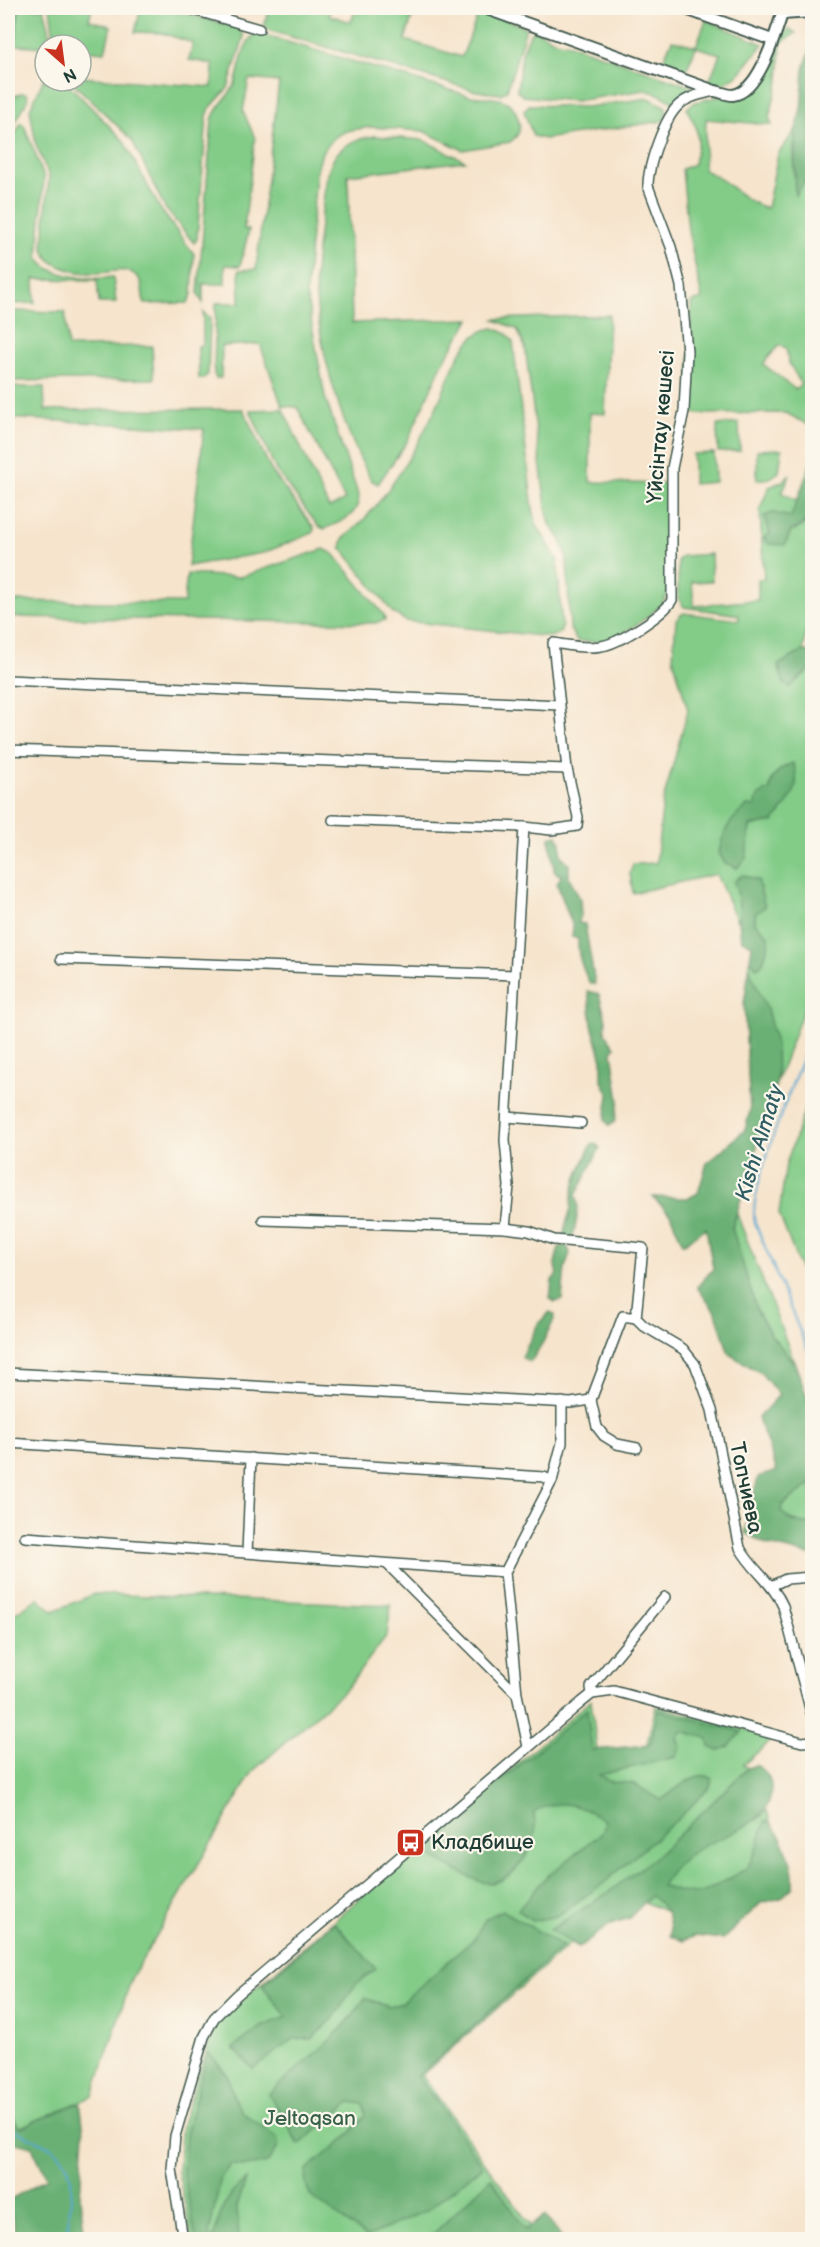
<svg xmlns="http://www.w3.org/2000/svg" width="820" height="2247" font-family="'Balsamiq Sans',sans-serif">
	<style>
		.green { fill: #83cc88; stroke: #51845e; stroke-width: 1.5; fill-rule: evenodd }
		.forest { fill: #6ab074; stroke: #447654; stroke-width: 1.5 }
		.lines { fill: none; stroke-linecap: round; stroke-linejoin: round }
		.stream { stroke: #58a8d2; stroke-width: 2 }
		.minor-casing { stroke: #3f564b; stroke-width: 12 }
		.tertiary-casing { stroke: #3f564b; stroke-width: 14 }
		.minor { stroke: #fff; stroke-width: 9 }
		.tertiary { stroke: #fff; stroke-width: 10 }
		.labels { text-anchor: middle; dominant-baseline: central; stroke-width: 4.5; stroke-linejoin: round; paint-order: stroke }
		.street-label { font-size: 21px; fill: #1f3d34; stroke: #fbf7ec }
		.poi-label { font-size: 21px; fill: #1f3d34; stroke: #fbf7ec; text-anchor: start }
		.park-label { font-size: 21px; fill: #386149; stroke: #fbf7ec }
		.water-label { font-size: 22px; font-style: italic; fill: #305d63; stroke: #fbf7ec }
	</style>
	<rect width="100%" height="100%" fill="#fbf7ec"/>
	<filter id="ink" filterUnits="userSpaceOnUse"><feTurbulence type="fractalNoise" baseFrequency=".0167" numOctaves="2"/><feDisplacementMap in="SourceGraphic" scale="12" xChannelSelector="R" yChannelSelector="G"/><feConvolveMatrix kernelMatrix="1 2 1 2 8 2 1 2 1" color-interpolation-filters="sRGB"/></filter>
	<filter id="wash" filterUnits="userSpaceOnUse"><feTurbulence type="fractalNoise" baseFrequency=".008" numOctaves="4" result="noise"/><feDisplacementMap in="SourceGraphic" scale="24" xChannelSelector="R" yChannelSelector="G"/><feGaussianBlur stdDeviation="1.35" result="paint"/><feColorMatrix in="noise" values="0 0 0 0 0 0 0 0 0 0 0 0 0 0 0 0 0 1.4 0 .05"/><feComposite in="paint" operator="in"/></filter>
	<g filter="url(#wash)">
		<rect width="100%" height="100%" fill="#f6e4cc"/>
		<!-- green -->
		<g class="green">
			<path d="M19 8H44C47 20 54 39 45 47L15 45Z"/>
			<path d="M50 8H92L89 20 111 26 105 52 81 50V45H55Z"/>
			<path d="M141 8H166L239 28 244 36 228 88 210 108 207 116 197 239 194 243 165 208 132 140 71 81H81V77L212 87 213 64 189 60 193 43 162 33 135 32Z"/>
			<path d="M270 8H331L329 15 351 22 356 8H415L405 40 462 57 480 9 526 28 507 90 501 94 476 91 268 30 264 24Z"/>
			<path d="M706 20 763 44 740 73 724 84 709 82 720 54 696 47 685 73 661 65 672 40 696 46Z"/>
			<path d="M789 29 796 33 781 43 779 81 769 117 772 125 706 119 704 170C728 179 742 202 767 208L778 154 796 129 793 154 795 194 812 172V427L786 413 699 414 694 413 689 408 691 302 702 299 688 230 682 169 694 164 698 141 696 127 687 109C694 99 707 100 717 97 735 93 746 79 764 74L774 43ZM779 345 786 348 789 363 801 384 796 390 763 364Z"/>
			<path d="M534 30C547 34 553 43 567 43L695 88V91L674 103 661 95 645 90 575 101 523 96 517 91 522 54 530 34Z"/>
			<path d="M257 33 470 96C494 99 513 94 519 122 521 131 518 136 510 142L463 150 423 131 371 127 346 131 335 137 322 152 316 175 306 293 325 397 359 497C358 517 340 522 324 529L318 526 276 470 250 410 283 409 329 508 345 500 297 407 282 406 260 344 222 346 221 378H216L214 374 216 303H240L239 270 256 269 279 82 249 79 243 111 255 138 244 229 249 230 240 266 225 265V284H203V303L198 294 212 120C216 105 229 98 235 84 241 68 241 42 257 33Z"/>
			<path d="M45 76V81H65L123 140 161 210 194 254 192 294 188 303 145 304C140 294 146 282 134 274 124 267 108 273 97 273 78 274 45 267 43 246L49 176 36 145 30 109Z"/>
			<path d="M22 93 27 94 28 99 8 136V99Z"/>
			<path d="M649 98 666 107V117L662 121 545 139 533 136 524 111 529 105 587 107Z"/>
			<path d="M21 123 24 125 44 177 38 256C45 277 94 281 113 277L116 303H99L97 280 34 279 35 303 8 304V146Z"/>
			<path d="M375 136 423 140 465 161 348 175 352 323 470 319 443 362 407 442 378 484 371 480C340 424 317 345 315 280 315 257 319 234 322 212 327 171 327 142 375 136Z"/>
			<path d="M8 311 65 312 68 347 152 346 154 379 8 381Z"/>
			<path d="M203 312 210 319 208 374 203 379H199L198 346 203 345Z"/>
			<path d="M609 315 605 414 590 413V482L667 484 669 590C664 610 622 637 602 641 594 642 585 641 577 641L570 629 567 558 561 540 550 524 546 507 525 347 517 329 493 319Z"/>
			<path d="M494 328 507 334 513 342 533 509 536 524 557 559 562 628 560 633 550 637 406 621 393 613 341 547 343 539C381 509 414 453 435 410 446 388 452 363 467 344 474 335 483 329 494 328Z"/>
			<path d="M8 387H44L45 410 243 409 271 470 314 528 313 533 263 553 188 566 204 429 8 418Z"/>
			<path d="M739 423 740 451 718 452 717 425Z"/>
			<path d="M782 449 779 472 770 478 757 480V450Z"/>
			<path d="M714 453 715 482 693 484V454Z"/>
			<path d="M790 474 782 493 799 501 791 517 773 513 791 531 802 527 812 511V633L806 632 803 651 778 666 789 687 812 667V987L777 1081C776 1057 774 1035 767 1012 762 995 747 977 750 959L757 968C765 963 763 960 766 952 772 935 768 935 755 923V914L739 894 741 908 737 921 716 874 633 893 630 873 633 864 656 863 663 801 688 710 673 658 676 620 683 613 739 620V615L684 607 678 598V560L682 556 711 554 712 581 692 582 694 606 758 600V579H764L760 509 769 487 783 481ZM772 778 773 822 750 826 746 858 719 853 770 789Z"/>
			<path d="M324 549 334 554 384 615 385 620 375 623 8 617V601L184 603 187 574 240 577Z"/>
			<path d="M812 1088V1299L779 1214 786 1164Z"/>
			<path d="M737 1214 795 1364 771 1335 757 1311 733 1237 732 1228Z"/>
			<path d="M812 1483V1524H802L783 1516 781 1511 783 1505Z"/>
			<path d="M95 1594 391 1605 387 1635 347 1688 253 1771 132 1977 93 2096 19 2128 8 2106V1618L38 1598 53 1611Z"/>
			<path d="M591 1700 597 1751 646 1748 656 1706 775 1737 743 1765 748 1768 730 1786 757 1820 767 1810 770 1821H765L784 1872 715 1933 626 1894 422 2075 540 2239H192L178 2171 182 2124 216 2022Z"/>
		</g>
		<!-- forest -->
		<g class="forest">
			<path d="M8 8H19L15 45 8 48Z"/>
			<path d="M812 44V172L795 195V133L801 109 804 69Z"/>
			<path d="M812 460C813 486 820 520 791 531L785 545 769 544 764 538 770 533 764 516 773 513 791 517Z"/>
			<path d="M803 651H812V667L790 687 784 684 778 665Z"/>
			<path d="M793 763C803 790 789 801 773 822L750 826 746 858 737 868 725 863 719 853C723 830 729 821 747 806L755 807 758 796 770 789C773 774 778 769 793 763Z"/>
			<path d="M557 835 561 843V855L569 864V877L580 899 581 916 578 923 585 924 595 984H590C583 970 577 956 578 939L572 937 573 927 557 884 561 876 554 871C554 858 549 850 550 837Z"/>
			<path d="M742 875 758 880 765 907 755 914V923C768 935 772 935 766 952 763 960 765 963 757 968L750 959 752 945 741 939C737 919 742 902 734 882Z"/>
			<path d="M749 969 767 1009 776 1044 777 1081 732 1228 757 1311 771 1335 795 1364 812 1410V1483L783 1504 781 1511 791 1521 812 1524V1556L766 1544 745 1533 758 1477 777 1471 758 1418 779 1395 761 1373 729 1354 716 1313 697 1287 713 1269 706 1228 683 1244 670 1214 653 1197 689 1198 698 1193 707 1163 745 1130 750 1111 744 1004Z"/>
			<path d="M588 991 599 994 606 1020 605 1033 615 1047 612 1052 619 1101 615 1122 609 1125 605 1120 609 1095 602 1081V1060L592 1025Z"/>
			<path d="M596 1144 600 1148 576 1195C580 1207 576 1227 572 1239L564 1238C563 1224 571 1214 571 1207 571 1186 582 1165 591 1145Z"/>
			<path d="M567 1245 570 1253 565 1268 562 1300 555 1302 550 1299 552 1280 558 1274 555 1263 559 1247Z"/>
			<path d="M550 1312 555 1315C554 1323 535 1359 529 1362L522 1357 538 1324Z"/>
			<path d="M587 1709 592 1750 650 1745 658 1710 742 1732 729 1746 718 1751 709 1746 707 1738 681 1731 677 1739 681 1747 676 1757 599 1775 611 1782 632 1783 661 1800C676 1791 696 1767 713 1779L709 1788 679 1818 604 1883 557 1916 533 1921 518 1910 545 1878 603 1832 605 1821C585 1806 557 1796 534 1813 534 1819 536 1826 535 1832 532 1854 508 1889 482 1882 460 1875 439 1860 419 1849Z"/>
			<path d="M756 1765C764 1770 770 1775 771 1786 774 1830 712 1834 685 1858 677 1865 667 1877 662 1886 672 1890 688 1895 699 1893 706 1892 745 1871 748 1866 757 1853 760 1836 765 1821H770C784 1839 795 1865 793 1887L781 1898 761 1903 723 1939 695 1936 683 1941 670 1936C671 1918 666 1906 651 1896L629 1918 611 1924 579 1947 550 1930 606 1894 659 1854 748 1768Z"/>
			<path d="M502 1910 563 1946 418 2076 483 2166 427 2210 367 2237 316 2200C306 2191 304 2183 306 2170L347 2137 366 2114 363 2104 350 2102 299 2145 269 2094C302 2064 341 2036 365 1998L389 2007 401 2003 475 1938 485 1919Z"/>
			<path d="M334 1922 376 1969 355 1985 333 2019 311 2039H293L253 2069 233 2048 261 2027 287 2017 262 1985Z"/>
			<path d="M208 2052 227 2074 234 2098 242 2112 277 2138 279 2146 267 2163 245 2166 230 2165 221 2177 209 2233 210 2239H196L183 2172 186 2133Z"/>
			<path d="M80 2102 84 2132 80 2198 85 2239H17L8 2201 47 2178 32 2147 8 2141V2106L19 2128Z"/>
			<path d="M491 2178 526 2230 545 2215 563 2239H428Z"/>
			<path d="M246 2180 237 2207 239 2239H213C221 2212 223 2198 246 2180Z"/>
		</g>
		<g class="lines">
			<!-- stream -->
			<g class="stream">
				<path d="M812 1034C799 1069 746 1192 755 1223L812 1360"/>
				<path d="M8 2126C21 2134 37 2140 50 2147 84 2167 68 2209 66 2240"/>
			</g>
		</g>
	</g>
	<g filter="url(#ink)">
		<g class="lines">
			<defs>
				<g id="minor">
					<path d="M187 8 259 29"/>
					<path d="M8 680 559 705"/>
					<path d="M8 750 567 769 553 643C568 645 585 649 601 646 618 644 664 615 672 600V468L684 411 687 351 681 286 671 247 648 186C648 166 664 117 680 104 689 96 703 94 715 91"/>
					<path d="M333 820 524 827"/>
					<path d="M61 959 515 975"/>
					<path d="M507 1117 581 1123"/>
					<path d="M263 1220 505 1228 529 1231 554 1240 643 1248 636 1318"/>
					<path d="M505 1228 509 1186 505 1140 524 827 551 830 577 826 578 817 567 769"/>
					<path d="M636 1318 644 1326 683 1349 695 1364 712 1410 740 1548C752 1570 773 1583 783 1606L812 1716"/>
					<path d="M636 1318 623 1316 591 1400 597 1427 604 1436 617 1444 637 1448"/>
					<path d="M8 1373 571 1403 591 1400"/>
					<path d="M8 1443 544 1477 552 1481 505 1572 517 1694 528 1747"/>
					<path d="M552 1481 562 1443V1402"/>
					<path d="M25 1537 505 1572"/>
					<path d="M247 1553 251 1458"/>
					<path d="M387 1564 517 1694"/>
					<path d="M771 1586 786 1579 812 1577"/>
					<path d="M592 1694 591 1687 665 1597"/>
					<path d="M183 2240 172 2169 175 2136 204 2037 214 2018 237 1995 582 1702 592 1694 614 1691 802 1742 812 1741"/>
				</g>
				<g id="tertiary">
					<path d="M484 8 715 91C721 92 727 95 733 95 759 92 775 35 782 14L812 12"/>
					<path d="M683 8 772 40"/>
				</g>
			</defs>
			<!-- minor casing -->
			<use href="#minor" class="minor-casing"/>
			<!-- tertiary casing -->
			<use href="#tertiary" class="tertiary-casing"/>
			<!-- minor -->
			<use href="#minor" class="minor"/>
			<!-- tertiary -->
			<use href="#tertiary" class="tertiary"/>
		</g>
	</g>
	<!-- icons -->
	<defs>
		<symbol id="bus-square" viewBox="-11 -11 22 22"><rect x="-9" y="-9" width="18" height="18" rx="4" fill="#c8321e" stroke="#fbf7ec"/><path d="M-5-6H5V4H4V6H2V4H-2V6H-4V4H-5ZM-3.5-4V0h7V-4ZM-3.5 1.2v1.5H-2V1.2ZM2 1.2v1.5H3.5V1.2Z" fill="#fff"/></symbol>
	</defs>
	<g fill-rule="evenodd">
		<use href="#bus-square" x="394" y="1826" width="33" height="33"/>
	</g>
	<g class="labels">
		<!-- street labels -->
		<g class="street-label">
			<text transform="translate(661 427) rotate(-85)">Үйсінтау көшесі</text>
			<text transform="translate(746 1488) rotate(78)">Топчиева</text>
		</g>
		<!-- poi labels -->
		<g class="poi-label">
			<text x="431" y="1842">Кладбище</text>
		</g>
		<!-- park labels -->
		<g class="park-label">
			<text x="310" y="2118">Jeltoqsan</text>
		</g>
		<!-- water labels -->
		<g class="water-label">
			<text transform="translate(760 1143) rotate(-73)">Kіshі Almaty</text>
		</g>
	</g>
	<!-- margin -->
	<rect width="820" height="2247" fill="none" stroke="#fbf7ec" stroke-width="30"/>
	<!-- north arrow -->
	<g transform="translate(63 63) rotate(152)"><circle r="28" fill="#fbf7ec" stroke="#a3ada2" stroke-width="1.5"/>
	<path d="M0-4.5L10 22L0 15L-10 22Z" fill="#c8321e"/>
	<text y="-9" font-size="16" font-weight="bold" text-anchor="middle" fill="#1f3d34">N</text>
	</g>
</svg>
